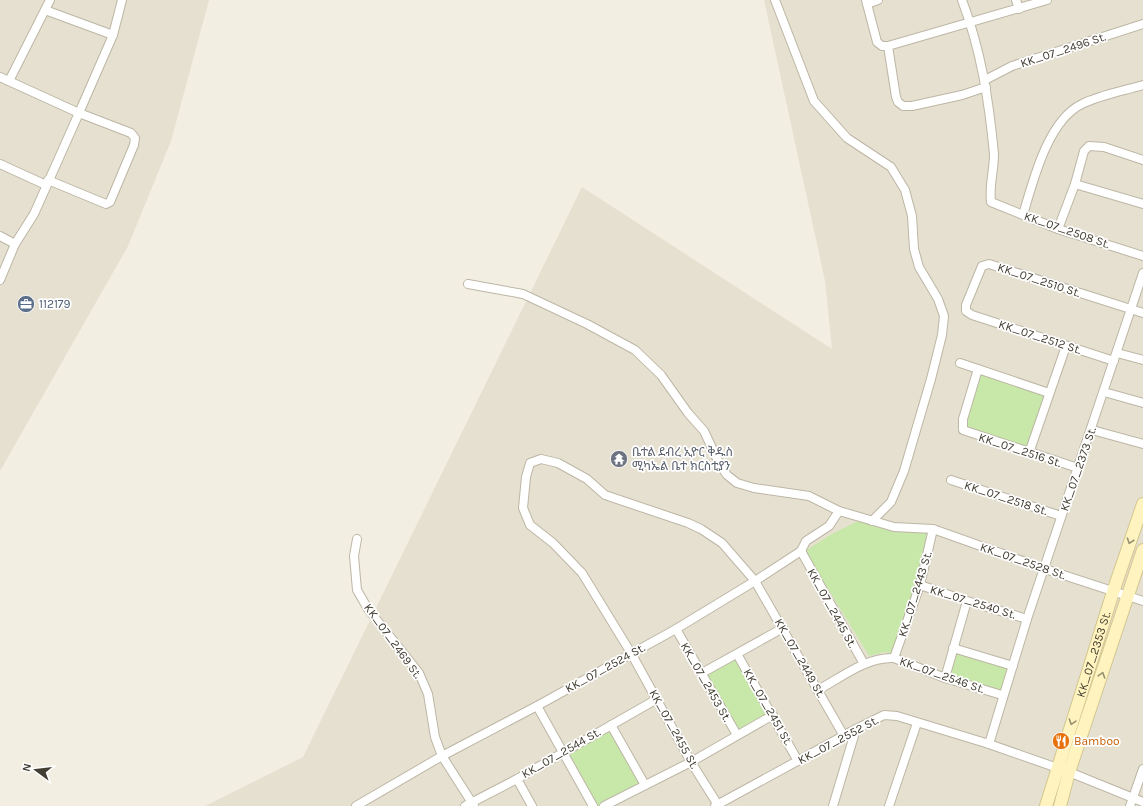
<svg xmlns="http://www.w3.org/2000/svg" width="1143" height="806" font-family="Karla,'Noto Sans Ethiopic',sans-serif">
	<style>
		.residential { fill: #e6e0d0 }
		.green { fill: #c7e8a9 }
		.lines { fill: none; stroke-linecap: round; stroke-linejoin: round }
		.street-casing { stroke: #bdb6a5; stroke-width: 10 }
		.secondary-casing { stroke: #d3c690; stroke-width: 14 }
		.street { stroke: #fff; stroke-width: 8 }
		.secondary { stroke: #fff4bf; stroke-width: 12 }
		.oneway { stroke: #989072 }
		.labels { text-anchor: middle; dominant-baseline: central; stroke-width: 3.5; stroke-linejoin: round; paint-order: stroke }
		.street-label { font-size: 12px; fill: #433e33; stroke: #fff }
		.service-label { font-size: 12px; fill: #4e5e75; stroke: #fff; text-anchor: start }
		.worship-label { font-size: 12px; fill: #5b616d; stroke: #fff; text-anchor: start }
		.food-label { font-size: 12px; fill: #c56008; stroke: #fff; text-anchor: start }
	</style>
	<rect width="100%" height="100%" fill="#f2eee2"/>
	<!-- residential -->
	<g class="residential">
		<path d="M0 0H209L171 141 128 246 0 471Z"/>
		<path d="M764 0H1143V806H205L303 757 582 187 832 349 825 281Z"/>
	</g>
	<!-- green -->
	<g class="green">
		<path d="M978 369 1049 393 1029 453 963 430Z"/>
		<path d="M862 519 881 523 938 528 900 655 885 652 869 656 805 551 830 535Z"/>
		<path d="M953 648 1013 666 1002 695 945 678Z"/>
		<path d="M737 654 773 715 737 735 702 673Z"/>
		<path d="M611 725 645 785 604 806H593L563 752Z"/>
	</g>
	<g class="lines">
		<defs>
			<g id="street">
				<path d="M775 0 814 101 847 138 891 167 905 190 912 216 914 249 919 267 938 299 944 316 942 335 931 379 904 471 891 502 872 521"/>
				<path d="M866 0 877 42 882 46H888L1047 0"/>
				<path d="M962 0C981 50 989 101 994 154 994 171 989 185 991 202L1058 229 1143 256"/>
				<path d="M1016 0 1019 9"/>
				<path d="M867 4 878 0"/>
				<path d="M45 10 113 35"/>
				<path d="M888 46 896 97 898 102 903 106H912L962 95 986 87"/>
				<path d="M0 77 79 113 34 214 15 244 0 280"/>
				<path d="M985 80 1012 66 1143 24"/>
				<path d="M9 81 50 0"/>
				<path d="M0 164 46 185"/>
				<path d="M48 180 106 204 110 202 134 145 135 138 131 133 79 113 113 35 122 0"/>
				<path d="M1075 184 1143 204"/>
				<path d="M1023 215C1033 181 1048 120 1082 104 1100 95 1123 91 1143 85"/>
				<path d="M1058 229 1075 184 1084 151 1089 146 1104 147 1143 160"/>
				<path d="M0 236 15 244"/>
				<path d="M468 284 523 294 587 324 635 350 661 375 688 413 704 431 720 465 727 475 737 483 754 488 809 496 839 511 894 527 933 529 1045 569 1143 601"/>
				<path d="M1117 353 1143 360"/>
				<path d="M1114 361 972 315 966 311V305L982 266 989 264 1143 313"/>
				<path d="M960 363 1049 393"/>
				<path d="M978 369 963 419V430L1078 468"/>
				<path d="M1104 392 1143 403"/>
				<path d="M1092 430 1143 444"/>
				<path d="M1029 453 1066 346"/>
				<path d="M951 480 1061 516"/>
				<path d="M357 539 354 556 357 590 368 609 419 673 428 694 435 737 442 756 474 806"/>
				<path d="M801 551 864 664"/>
				<path d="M920 585 967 601 1027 619"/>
				<path d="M676 629 737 735"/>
				<path d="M953 648 1013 666"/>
				<path d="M737 654 798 761"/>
				<path d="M894 658 920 585 933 529"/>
				<path d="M702 673 783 628"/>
				<path d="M945 678 967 601"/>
				<path d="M818 690C842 677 866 657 894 658L945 678 1002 695"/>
				<path d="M537 706 593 806"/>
				<path d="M611 725 645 785"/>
				<path d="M989 744 1027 619 1143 273"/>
				<path d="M517 779 532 806"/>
				<path d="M718 805 691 762 631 653 582 573 553 543 530 525 523 508 526 477 530 463 541 459 558 463 587 479 605 495 688 523 701 529 722 543 755 581 844 736"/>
				<path d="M356 806 442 756 537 706 676 629 755 581 801 551 806 541 829 526 839 511"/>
				<path d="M465 806 517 779 657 699"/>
				<path d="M604 806 691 762 773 715"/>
				<path d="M715 806 856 729 884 715 897 716 989 744 1069 772 1143 802"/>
				<path d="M833 806 856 729"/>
				<path d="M889 806 917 723"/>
				<path d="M1130 806 1143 769"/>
			</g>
			<g id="secondary">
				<path id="s1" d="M1046 806 1113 592 1143 504"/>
				<path d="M1060 806 1069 772 1143 550"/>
			</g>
		</defs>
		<!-- street casing -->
		<use href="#street" class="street-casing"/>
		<!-- secondary casing -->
		<use href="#secondary" class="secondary-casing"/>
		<!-- street -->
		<use href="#street" class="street"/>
		<!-- secondary -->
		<use href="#secondary" class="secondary"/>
	</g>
	<!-- one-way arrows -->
	<defs><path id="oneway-chevron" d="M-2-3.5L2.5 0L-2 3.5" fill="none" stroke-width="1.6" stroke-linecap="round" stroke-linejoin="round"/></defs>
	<g class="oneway">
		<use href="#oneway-chevron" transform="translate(1130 541) rotate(109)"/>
		<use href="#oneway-chevron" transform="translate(1102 675) rotate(-72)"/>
		<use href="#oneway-chevron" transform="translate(1072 722) rotate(108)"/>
	</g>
	<!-- icons -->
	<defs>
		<symbol id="office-disc" viewBox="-11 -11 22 22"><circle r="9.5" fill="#5c6f8a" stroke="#fff"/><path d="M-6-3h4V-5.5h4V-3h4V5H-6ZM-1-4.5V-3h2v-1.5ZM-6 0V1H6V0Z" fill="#fff"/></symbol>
		<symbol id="temple-disc" viewBox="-11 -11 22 22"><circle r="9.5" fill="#6b7280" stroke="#fff"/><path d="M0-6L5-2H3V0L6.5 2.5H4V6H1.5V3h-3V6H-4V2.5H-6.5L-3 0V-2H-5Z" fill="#fff"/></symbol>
		<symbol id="restaurant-disc" viewBox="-11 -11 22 22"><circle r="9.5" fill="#e8710a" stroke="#fff"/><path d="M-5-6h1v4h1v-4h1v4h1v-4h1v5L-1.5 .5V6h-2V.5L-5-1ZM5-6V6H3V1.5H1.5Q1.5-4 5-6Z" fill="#fff"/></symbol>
	</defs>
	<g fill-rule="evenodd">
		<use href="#office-disc" x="16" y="294" width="20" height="20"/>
		<use href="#temple-disc" x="609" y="449" width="20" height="20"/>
		<use href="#restaurant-disc" x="1051" y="731" width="20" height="20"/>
	</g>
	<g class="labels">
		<!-- street labels -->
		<g class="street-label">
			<text transform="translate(1063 50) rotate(-18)">KK_07_2496 St.</text>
			<text transform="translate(1067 230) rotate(19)">KK_07_2508 St.</text>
			<text transform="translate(1039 280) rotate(18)">KK_07_2510 St.</text>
			<text transform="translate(1040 337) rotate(18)">KK_07_2512 St.</text>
			<text transform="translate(1020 450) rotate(18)">KK_07_2516 St.</text>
			<text transform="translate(1078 469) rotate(-71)">KK_07_2373 St.</text>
			<text transform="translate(1006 498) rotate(18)">KK_07_2518 St.</text>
			<text transform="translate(1023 561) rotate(19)">KK_07_2528 St.</text>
			<text transform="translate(915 594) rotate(-73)">KK_07_2443 St.</text>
			<text transform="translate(973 602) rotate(17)">KK_07_2540 St.</text>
			<text transform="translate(832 608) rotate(61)">KK_07_2445 St.</text>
			<text transform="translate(393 641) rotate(54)">KK_07_2469 St.</text>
			<text stroke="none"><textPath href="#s1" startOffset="159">KK_07_2353 St.</textPath></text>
			<text transform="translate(800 658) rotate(60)">KK_07_2449 St.</text>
			<text transform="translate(605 668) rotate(-29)">KK_07_2524 St.</text>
			<text transform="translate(942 675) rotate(19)">KK_07_2546 St.</text>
			<text transform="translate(706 682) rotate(60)">KK_07_2453 St.</text>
			<text transform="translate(768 707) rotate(60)">KK_07_2451 St.</text>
			<text transform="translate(674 729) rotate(61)">KK_07_2455 St.</text>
			<text transform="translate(838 740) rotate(-28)">KK_07_2552 St.</text>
			<text transform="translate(561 753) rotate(-30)">KK_07_2544 St.</text>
		</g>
		<!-- service labels -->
		<g class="service-label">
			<text x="39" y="304">112179</text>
		</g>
		<!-- worship labels -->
		<g class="worship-label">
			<text x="632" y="452">ቤተል ደብረ ኢዮር ቅዱስ<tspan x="632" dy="14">ሚካኤል ቤተ ክርስቲያን</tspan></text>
		</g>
		<!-- food labels -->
		<g class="food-label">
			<text x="1074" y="741">Bamboo</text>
		</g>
	</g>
	<!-- north arrow -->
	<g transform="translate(36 770) rotate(285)" stroke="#ffffff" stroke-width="3" paint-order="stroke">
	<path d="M0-3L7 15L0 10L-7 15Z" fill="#433e33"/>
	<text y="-6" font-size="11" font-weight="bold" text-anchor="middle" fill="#433e33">N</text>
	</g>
</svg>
